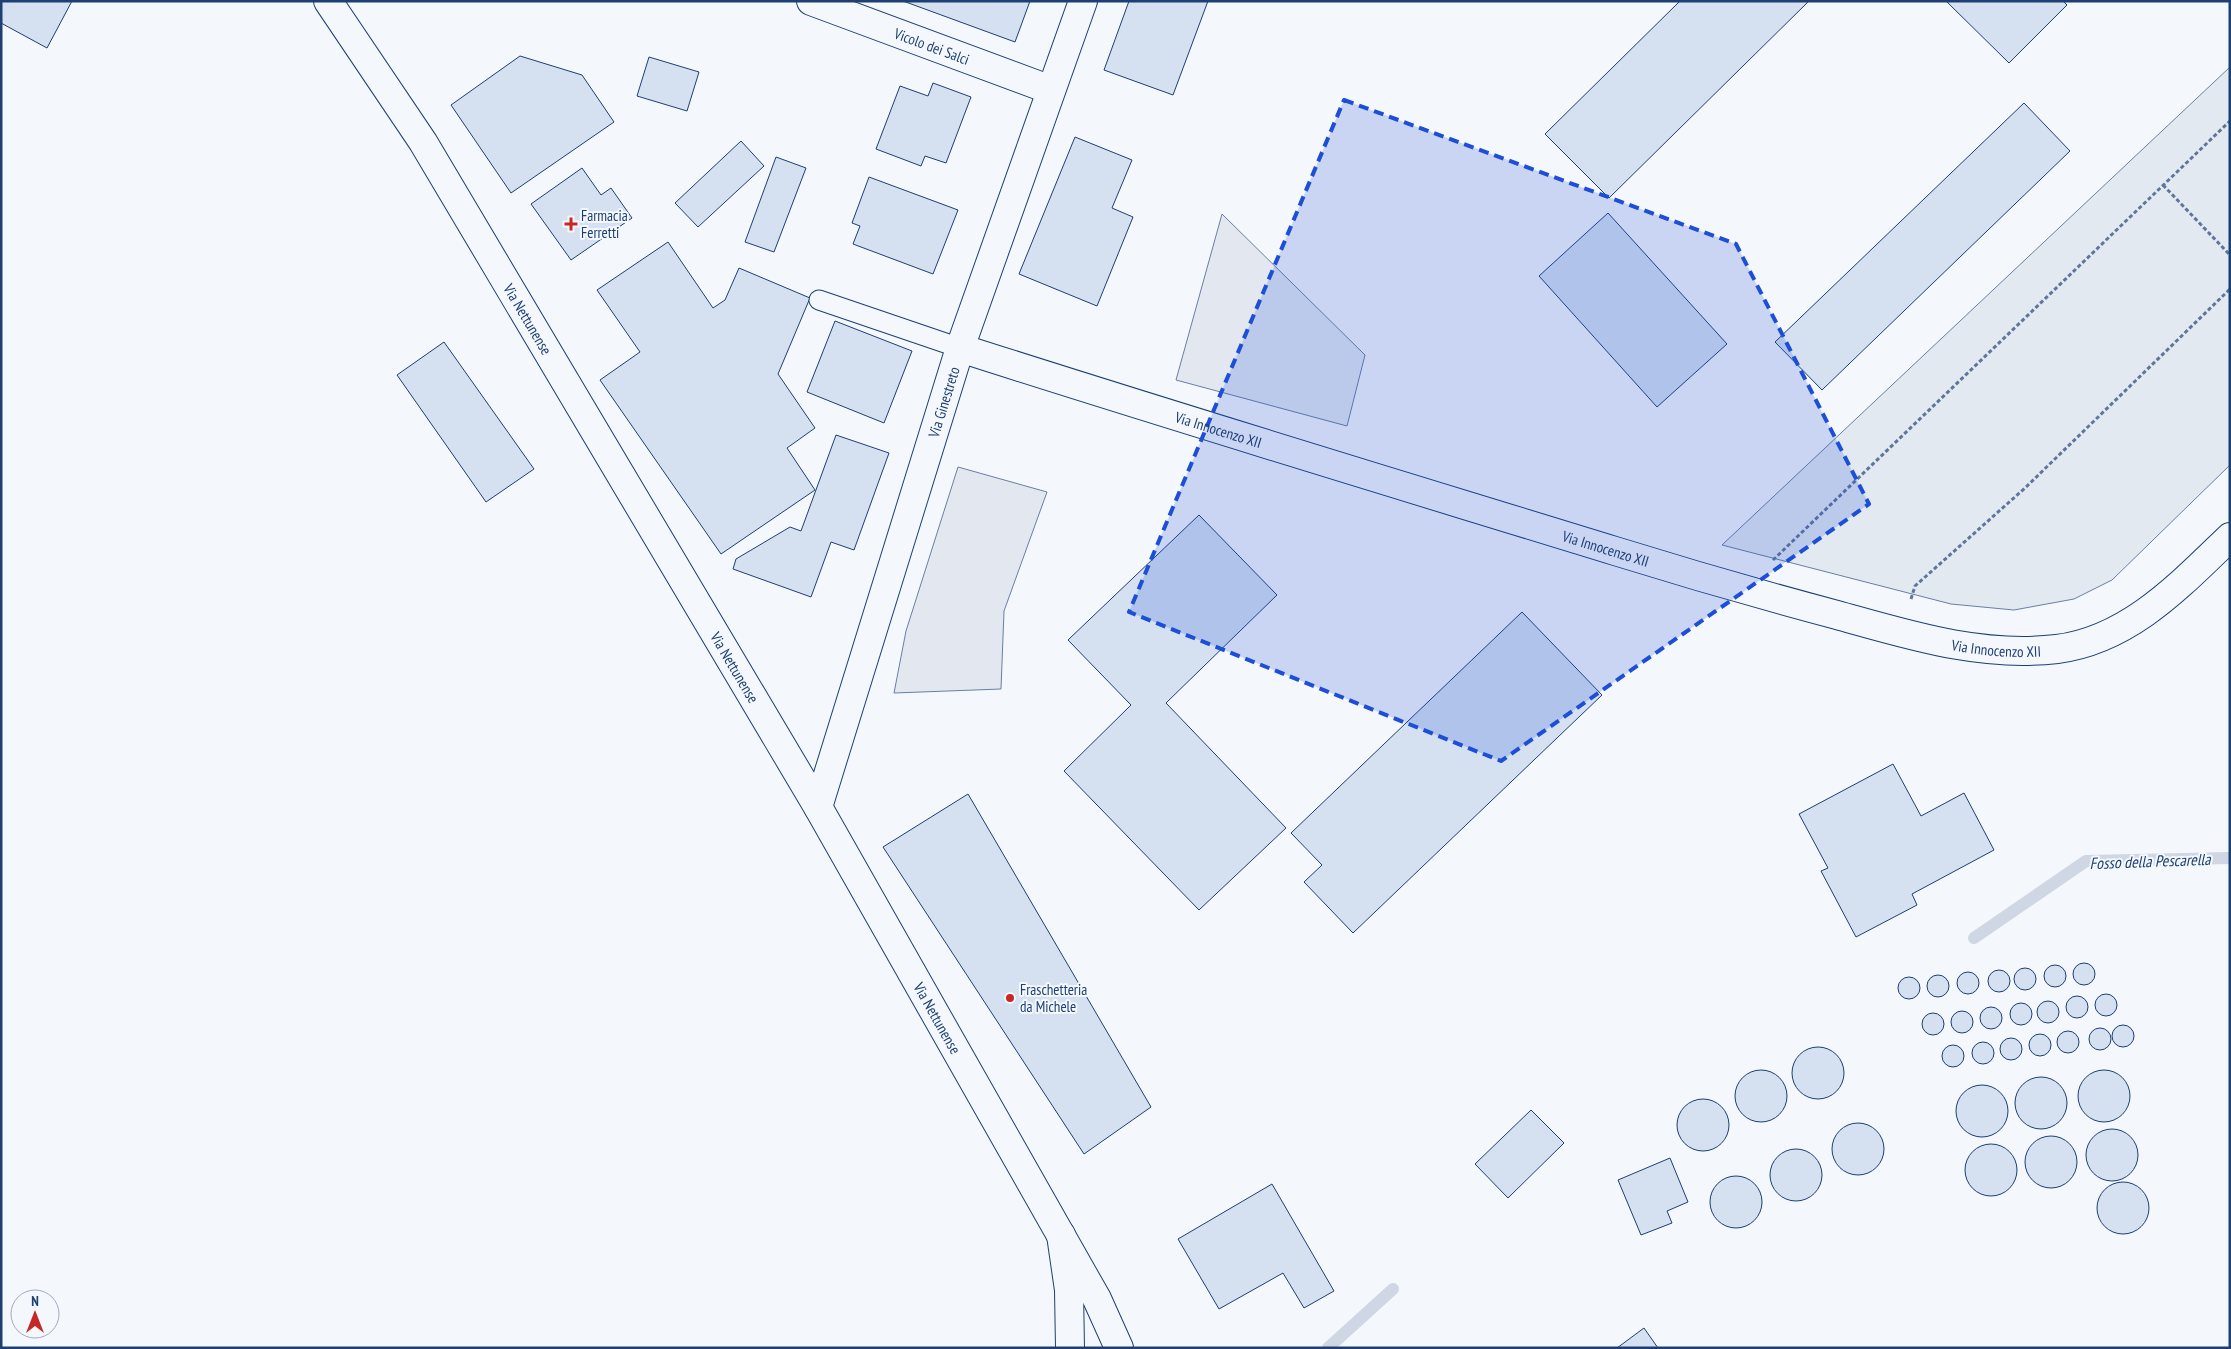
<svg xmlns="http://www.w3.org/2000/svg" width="2231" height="1349" font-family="'PT Sans Narrow',sans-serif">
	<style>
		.park { fill: #e3e9f0; stroke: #687fa3 }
		.parking { fill: #e3e8f0; stroke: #687fa3 }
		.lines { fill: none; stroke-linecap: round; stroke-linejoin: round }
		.stream { stroke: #cfd7e4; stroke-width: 12 }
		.building { fill: #d5e0f0; stroke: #1d3f73 }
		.lane-casing { stroke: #1d3f73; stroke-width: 21 }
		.street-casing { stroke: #1d3f73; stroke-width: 30 }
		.secondary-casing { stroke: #1d3f73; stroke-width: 30 }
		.primary-casing { stroke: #1d3f73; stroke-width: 30 }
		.path { stroke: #5e769c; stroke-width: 3; stroke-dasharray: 4 2.5; stroke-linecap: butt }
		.lane { stroke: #f4f7fb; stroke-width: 19 }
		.street { stroke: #f4f7fb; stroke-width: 28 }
		.secondary { stroke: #f4f7fb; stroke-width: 28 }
		.primary { stroke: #f4f7fb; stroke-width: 28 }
		.marked { fill: #1d4ed8; fill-opacity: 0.2; stroke: #1d4ed8; stroke-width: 4; stroke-dasharray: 10 6; stroke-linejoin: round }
		.poi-dot { fill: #c62828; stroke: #f4f7fb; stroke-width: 2 }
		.labels { text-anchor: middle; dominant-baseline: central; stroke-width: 4; stroke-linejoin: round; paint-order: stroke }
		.street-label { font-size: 15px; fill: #1d3f73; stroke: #f4f7fb }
		.poi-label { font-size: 15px; fill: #1d3f73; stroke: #f4f7fb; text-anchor: start }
		.water-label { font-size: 16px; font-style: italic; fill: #1d3f73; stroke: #f4f7fb }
	</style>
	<rect width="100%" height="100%" fill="#f4f7fb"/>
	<!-- park -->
	<path class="park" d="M2230 67V465L2112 580 2074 599 2014 610 1951 604 1722 545Z"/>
	<!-- parking -->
	<g class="parking">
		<path d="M1222 214 1365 355 1347 426 1176 380Z"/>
		<path d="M958 467 1047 492 1004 611 1001 689 894 693 906 631Z"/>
	</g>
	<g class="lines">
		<!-- stream -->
		<g class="stream">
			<path d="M1974 938 2086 861 2230 858"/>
			<path d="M1328 1348 1393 1289"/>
		</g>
	</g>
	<!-- building -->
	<g class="building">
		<path d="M1 1H72L47 48 1 23Z"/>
		<path d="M903 1H1030L1015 42Z"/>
		<path d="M1129 1H1208L1173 95 1104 70Z"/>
		<path d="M1680 1H1809L1609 198 1545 134Z"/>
		<path d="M1946 1H2063L2067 5 2009 63Z"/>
		<path d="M520 56 582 75 614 122 511 193 451 105Z"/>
		<path d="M649 57 699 72 687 111 637 96Z"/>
		<path d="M933 83 971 97 946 163 925 156 921 166 876 149 900 86 928 96Z"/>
		<path d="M2024 103 2070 151 1822 390 1775 342Z"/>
		<path d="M1075 137 1132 160 1112 208 1133 217 1097 306 1019 274Z"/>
		<path d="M741 141 764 166 698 227 675 203Z"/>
		<path d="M776 157 806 168 774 252 745 242Z"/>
		<path d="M582 168 601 195 611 188 632 218 571 260 531 204Z"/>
		<path d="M869 177 958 210 933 274 853 244 860 226 852 223Z"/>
		<path d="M1608 213 1727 344 1657 407 1539 276Z"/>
		<path d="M668 242 713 308 725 300 739 268 810 298 778 374 815 428 787 448 815 490 721 554 600 380 640 352 597 290Z"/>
		<path d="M835 321 912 351 884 423 807 392Z"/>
		<path d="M444 342 534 469 486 502 397 375Z"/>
		<path d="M836 435 889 453 854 550 831 542 811 597 733 569 736 559 790 527 801 531Z"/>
		<path d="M1199 515 1277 595 1166 703 1286 828 1199 910 1064 771 1131 705 1068 640Z"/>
		<path d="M1522 612 1602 695 1353 933 1304 882 1322 865 1291 833Z"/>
		<path d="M1893 764 1921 816 1964 793 1994 850 1912 894 1917 905 1856 937 1821 871 1828 868 1799 814Z"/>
		<path d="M968 794 1151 1107 1084 1154 883 847Z"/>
		<circle cx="2084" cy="974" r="11"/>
		<circle cx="2055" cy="976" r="11"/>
		<circle cx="2025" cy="979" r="11"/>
		<circle cx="1999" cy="981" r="11"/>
		<circle cx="1968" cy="983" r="11"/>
		<circle cx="1938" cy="986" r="11"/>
		<circle cx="1909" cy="988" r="11"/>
		<circle cx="2106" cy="1005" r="11"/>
		<circle cx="2077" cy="1007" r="11"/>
		<circle cx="2048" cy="1012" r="11"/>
		<circle cx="2021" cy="1014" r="11"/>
		<circle cx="1991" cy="1018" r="11"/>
		<circle cx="1962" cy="1022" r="11"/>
		<circle cx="1933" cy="1024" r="11"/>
		<circle cx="2123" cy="1036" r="11"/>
		<circle cx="2100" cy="1039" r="11"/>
		<circle cx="2068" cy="1042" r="11"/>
		<circle cx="2040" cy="1045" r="11"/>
		<circle cx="2011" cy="1049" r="11"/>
		<circle cx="1983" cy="1053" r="11"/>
		<circle cx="1953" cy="1056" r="11"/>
		<circle cx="1818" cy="1073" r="26"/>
		<circle cx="1761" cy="1096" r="26"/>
		<circle cx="2104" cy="1096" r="26"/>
		<circle cx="2041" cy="1103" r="26"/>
		<circle cx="1982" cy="1111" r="26"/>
		<circle cx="1703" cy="1125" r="26"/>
		<path d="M1531 1110 1564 1143 1508 1198 1475 1164Z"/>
		<circle cx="1858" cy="1149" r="26"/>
		<circle cx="2112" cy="1155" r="26"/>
		<circle cx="2051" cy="1162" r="26"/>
		<circle cx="1991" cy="1170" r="26"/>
		<circle cx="1796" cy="1175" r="26"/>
		<path d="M1670 1158 1688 1202 1667 1211 1672 1223 1641 1235 1618 1180Z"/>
		<circle cx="1736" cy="1202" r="26"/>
		<circle cx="2123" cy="1208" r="26"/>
		<path d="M1272 1184 1334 1291 1304 1308 1283 1273 1219 1309 1178 1239Z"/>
		<path d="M1644 1328 1658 1348H1617Z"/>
	</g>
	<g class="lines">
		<defs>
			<path id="lane" d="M819 300 960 348"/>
			<g id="street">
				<path id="s1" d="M811 1 1051 90"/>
				<path id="s2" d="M960 348C1178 418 1397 484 1615 551 1689 574 1762 595 1837 615 1909 635 1981 658 2057 649 2129 640 2180 585 2230 537"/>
			</g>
			<g id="secondary">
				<path id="s3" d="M818 807 960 348 1083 1"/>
				<path d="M1061 1235 1069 1290 1070 1348"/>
			</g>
			<g id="primary">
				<path id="s4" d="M328 1 423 142 818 807 1097 1299 1119 1348"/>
			</g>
		</defs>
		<!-- lane casing -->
		<use href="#lane" class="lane-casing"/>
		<!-- street casing -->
		<use href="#street" class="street-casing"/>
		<!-- secondary casing -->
		<use href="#secondary" class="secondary-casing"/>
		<!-- primary casing -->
		<use href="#primary" class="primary-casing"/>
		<!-- path -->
		<g class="path">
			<path d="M2163 185 2230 255"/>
			<path d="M1773 560 2230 121"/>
			<path d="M1911 599 1915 586 2025 488 2230 289"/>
		</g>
		<!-- lane -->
		<use href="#lane" class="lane"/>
		<!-- street -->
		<use href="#street" class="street"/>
		<!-- secondary -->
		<use href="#secondary" class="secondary"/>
		<!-- primary -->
		<use href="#primary" class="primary"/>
	</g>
	<!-- marked area -->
	<path class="marked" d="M1344 100 1736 244 1869 504 1501 761 1129 612Z"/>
	<!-- markers -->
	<g class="poi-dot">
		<path d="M568.5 216.5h5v5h5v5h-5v5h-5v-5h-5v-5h5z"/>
		<circle cx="1010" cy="998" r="5"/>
	</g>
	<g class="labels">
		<!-- street labels -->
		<g class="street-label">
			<text stroke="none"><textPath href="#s1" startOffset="129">Vicolo dei Salci</textPath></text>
			<text stroke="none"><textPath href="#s4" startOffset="376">Via Nettunense</textPath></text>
			<text stroke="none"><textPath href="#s3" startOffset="424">Via Ginestreto</textPath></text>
			<text stroke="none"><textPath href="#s2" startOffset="271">Via Innocenzo XII</textPath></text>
			<text stroke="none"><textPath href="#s2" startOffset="676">Via Innocenzo XII</textPath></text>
			<text stroke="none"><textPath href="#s2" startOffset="1080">Via Innocenzo XII</textPath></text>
			<text stroke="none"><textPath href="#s4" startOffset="781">Via Nettunense</textPath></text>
			<text stroke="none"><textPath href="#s4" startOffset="1186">Via Nettunense</textPath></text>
		</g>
		<!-- poi labels -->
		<g class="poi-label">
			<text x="581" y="215">Farmacia<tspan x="581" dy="17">Ferretti</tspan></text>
			<text x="1020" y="989">Fraschetteria<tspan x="1020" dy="17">da Michele</tspan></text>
		</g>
		<!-- water labels -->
		<g class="water-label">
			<text transform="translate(2150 861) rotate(-2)">Fosso della Pescarella</text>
		</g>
	</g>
	<!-- border -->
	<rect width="2231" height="1349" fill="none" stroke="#1d3f73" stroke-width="5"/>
	<!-- north arrow -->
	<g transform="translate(35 1314)"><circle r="24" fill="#f4f7fb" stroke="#9eadc5"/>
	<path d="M0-4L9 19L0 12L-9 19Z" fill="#c62828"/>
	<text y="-8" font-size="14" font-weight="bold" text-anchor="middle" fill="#1d3f73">N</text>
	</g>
</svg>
